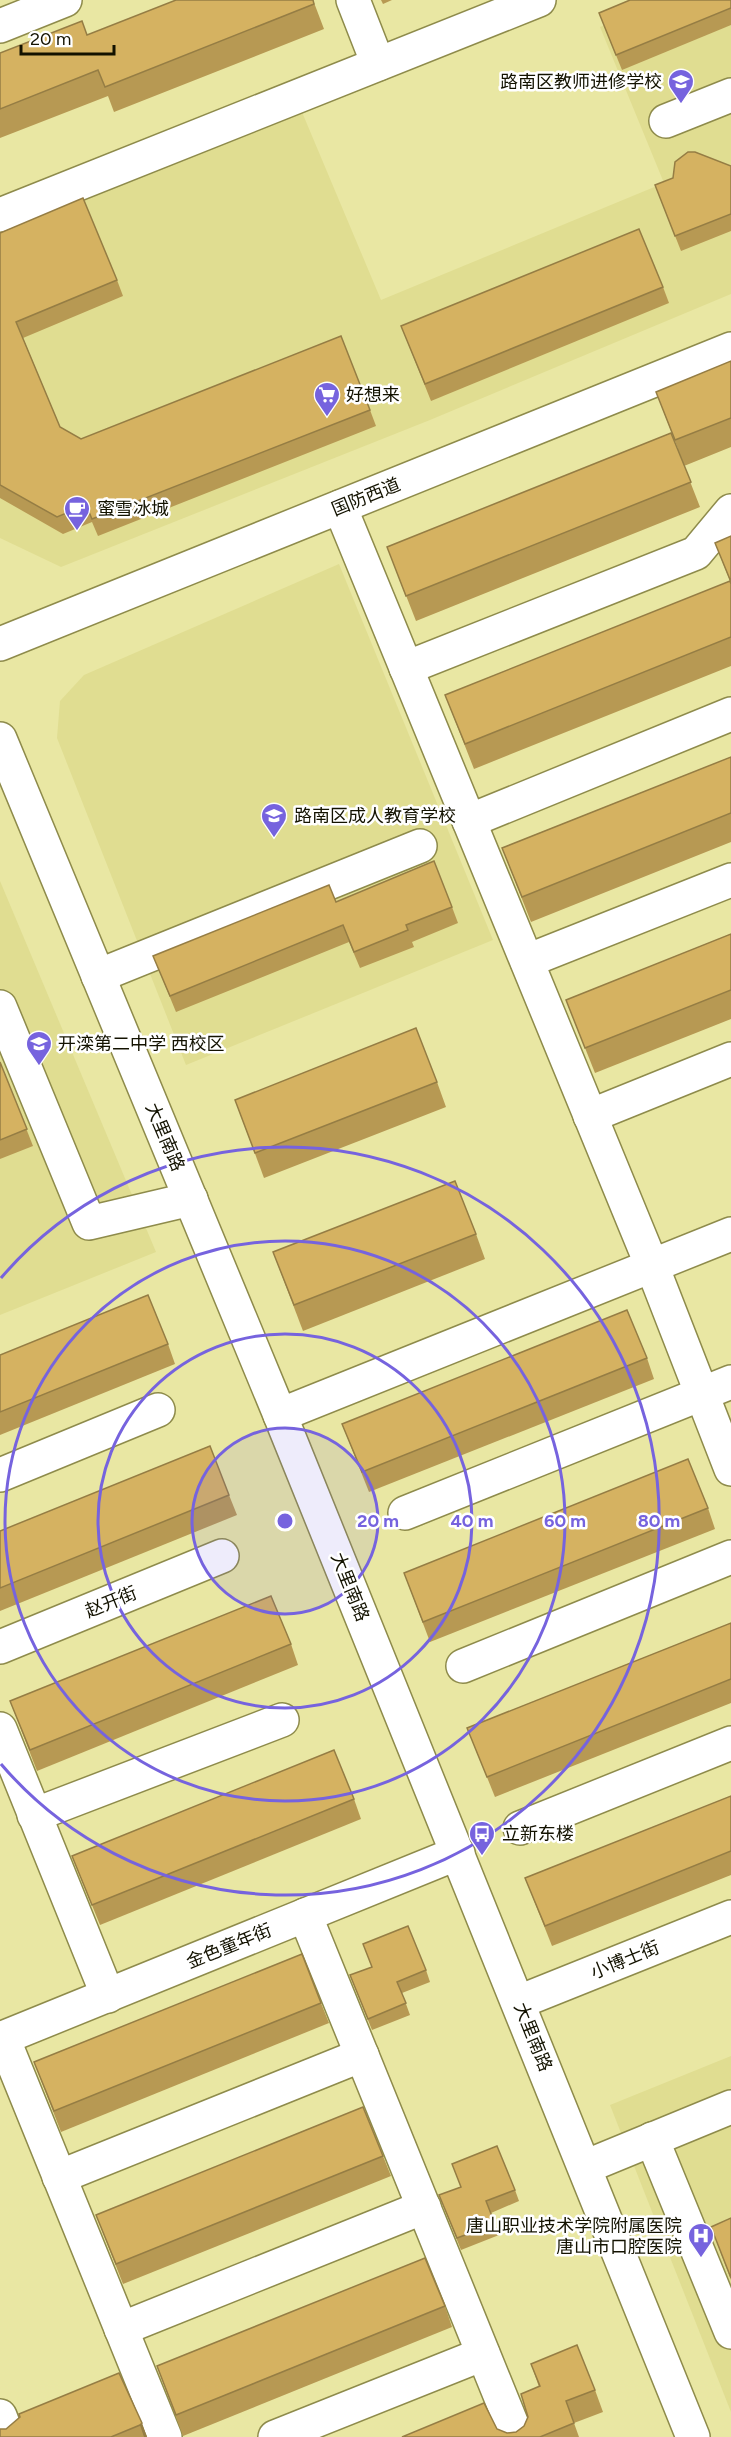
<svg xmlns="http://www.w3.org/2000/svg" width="731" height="2437" font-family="Figtree,'Noto Sans SC',sans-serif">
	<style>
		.built { fill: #e0dd91 }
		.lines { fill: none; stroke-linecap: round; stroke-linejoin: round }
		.minor-casing { stroke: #8e8b4b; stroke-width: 36 }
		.minor { stroke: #fff; stroke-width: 33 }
		.wall { fill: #b79953 }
		.shaded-wall { fill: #957d44 }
		.building { fill: #d5b261; stroke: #957d44; stroke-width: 1.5 }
		.ring { fill: none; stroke: #7663de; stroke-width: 3 }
		.labels { text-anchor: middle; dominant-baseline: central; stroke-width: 5; stroke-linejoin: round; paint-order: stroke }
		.poi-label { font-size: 18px; fill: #131200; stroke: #fff; text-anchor: start }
		.street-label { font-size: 18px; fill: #131200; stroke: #fff }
		.centre { fill: #7663de; stroke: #fff; stroke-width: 3 }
		.ring-label { font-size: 18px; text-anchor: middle; font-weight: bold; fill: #7663de; stroke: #fff; stroke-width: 5; stroke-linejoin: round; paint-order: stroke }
	</style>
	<rect width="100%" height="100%" fill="#e9e7a3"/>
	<!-- built -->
	<g class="built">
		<path d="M666 0H731V294L430 420 61 567 0 538V223L299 105 381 300 664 183 600 27Z"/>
		<path d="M339 564 493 940 186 1065 57 738 60 701 84 675Z"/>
		<path d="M0 881 156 1252 0 1315Z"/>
		<path d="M731 2056V2412L610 2105Z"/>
	</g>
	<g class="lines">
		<defs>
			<g id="minor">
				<path d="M353 0 378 64"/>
				<path d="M0 26 65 0"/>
				<path d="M666 121 731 95"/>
				<path d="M0 215 539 0"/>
				<path d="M340 507 652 1266 731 1469"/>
				<path d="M0 644 731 349"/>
				<path d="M406 668 696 553 731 511"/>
				<path d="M0 739 280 1415 693 2437"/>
				<path d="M469 821 731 714"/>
				<path d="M527 961 731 880"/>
				<path d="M98 976 420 846"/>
				<path d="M0 1007 89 1223 191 1199"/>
				<path d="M590 1116 731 1059"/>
				<path d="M280 1415 731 1234"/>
				<path d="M0 1475 158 1410"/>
				<path d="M405 1513 731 1382"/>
				<path d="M0 1647 222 1556"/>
				<path d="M463 1666 731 1557"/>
				<path d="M0 1729 108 1996"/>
				<path d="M34 1815 282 1720"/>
				<path d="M520 1828 731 1743"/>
				<path d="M305 1915 517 2437"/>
				<path d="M519 2002 731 1917"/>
				<path d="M3 2038 165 2437"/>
				<path d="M0 2039 458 1853"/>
				<path d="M652 2139 731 2332"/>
				<path d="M585 2167 731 2107"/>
				<path d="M59 2177 362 2055"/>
				<path d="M121 2329 424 2207"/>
				<path d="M0 2416 8 2437"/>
				<path d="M275 2437 483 2354"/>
			</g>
		</defs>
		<!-- minor casing -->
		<use href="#minor" class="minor-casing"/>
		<!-- minor -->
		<use href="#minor" class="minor"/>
	</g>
	<!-- wall -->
	<g class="wall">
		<path d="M313 0 324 29 114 112 108 96 0 138V53L87 35Z"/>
		<path d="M381 0H392L383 4Z"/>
		<path d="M731 0V25L622 70 599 13Z"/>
		<path d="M731 166V231L681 251 655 185Z"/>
		<path d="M0 233 117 280 123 296 23 338 60 427 81 439 370 410 376 426 98 536 92 522 63 534 0 498Z"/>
		<path d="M663 287 669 303 431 401 401 326Z"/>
		<path d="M731 361V447L684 466 700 507 416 621 387 547 678 449 656 392Z"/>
		<path d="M731 536V666L474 769 445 695 730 581 715 543Z"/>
		<path d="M731 757V842L531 922 502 848Z"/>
		<path d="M336 902 452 907 458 923 412 942 414 947 360 968 349 942 176 1012 153 956Z"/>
		<path d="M731 934V1019L595 1073 566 1000Z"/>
		<path d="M0 1062 33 1146 0 1159Z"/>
		<path d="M437 1082 446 1107 264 1178 235 1100Z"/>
		<path d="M476 1234 485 1259 303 1331 273 1252Z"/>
		<path d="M168 1344 175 1364 0 1435V1355Z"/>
		<path d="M647 1358 654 1379 369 1492 342 1424Z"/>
		<path d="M229 1495 237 1515 0 1611V1531Z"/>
		<path d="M708 1508 715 1529 430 1642 404 1573Z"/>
		<path d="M731 1623V1703L495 1797 467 1728Z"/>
		<path d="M291 1644 298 1665 37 1771 10 1701Z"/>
		<path d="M731 1796V1875L552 1946 525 1878Z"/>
		<path d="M354 1799 361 1819 100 1925 72 1856Z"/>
		<path d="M426 1970 430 1982 402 1993 410 2015 372 2030 350 1975Z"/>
		<path d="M321 2003 329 2023 61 2132 34 2062Z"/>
		<path d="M383 2156 391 2176 123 2284 96 2215Z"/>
		<path d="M515 2190 519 2201 491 2213 499 2235 461 2250 439 2195Z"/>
		<path d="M731 2218V2280L711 2227Z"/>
		<path d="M445 2306 452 2327 183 2436 157 2366Z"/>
		<path d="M531 2364 595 2390 603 2412 574 2423 579 2437H402L497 2429 507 2433 516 2432 524 2426 539 2387Z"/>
		<path d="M119 2373 147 2437H0L6 2429Z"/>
	</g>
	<!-- shaded-wall -->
	<path class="shaded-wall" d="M142 2423 147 2437H144L140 2425Z"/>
	<!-- building -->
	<g class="building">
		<path d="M176 0H313L314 4 105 87 98 70 0 109V53L82 21 87 35Z"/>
		<path d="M630 0H731V8L616 55 599 13Z"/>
		<path d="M688 152H695L731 166V214L675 236 655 185 673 178 675 162Z"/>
		<path d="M83 198 117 280 16 322 60 427 81 439 341 336 370 410 92 519 86 505 57 517 0 485V233Z"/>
		<path d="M639 229 663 287 425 384 401 326Z"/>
		<path d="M731 361V418L675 440 656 392Z"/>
		<path d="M671 433 691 482 406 596 387 547Z"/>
		<path d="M731 536V582L715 543Z"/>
		<path d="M730 581 731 584V637L465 744 445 695Z"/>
		<path d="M731 757V813L522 897 502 848Z"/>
		<path d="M434 861 452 907 406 925 408 930 354 952 343 925 170 996 153 956 329 885 336 902Z"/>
		<path d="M731 934V990L585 1048 566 1000Z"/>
		<path d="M416 1028 437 1082 255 1153 235 1100Z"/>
		<path d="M0 1062 27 1129 0 1140Z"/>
		<path d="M455 1181 476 1234 294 1305 273 1252Z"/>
		<path d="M148 1295 168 1344 0 1412V1355Z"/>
		<path d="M627 1310 647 1358 362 1472 342 1424Z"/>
		<path d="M210 1446 229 1495 0 1588V1531Z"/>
		<path d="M688 1459 708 1508 423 1622 404 1573Z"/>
		<path d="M271 1596 291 1644 30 1750 10 1701Z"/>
		<path d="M731 1623V1679L487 1777 467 1728Z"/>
		<path d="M334 1750 354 1799 92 1905 72 1856Z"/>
		<path d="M731 1796V1851L545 1926 525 1878Z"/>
		<path d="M408 1926 426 1970 397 1982 406 2003 368 2019 350 1975 372 1967 363 1944Z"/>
		<path d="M302 1954 321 2003 54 2111 34 2062Z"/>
		<path d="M363 2107 383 2156 116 2264 96 2215Z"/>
		<path d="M497 2146 515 2190 486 2201 495 2224 457 2238 439 2195 461 2187 452 2164Z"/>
		<path d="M731 2218V2278L711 2227Z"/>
		<path d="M425 2258 445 2306 176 2415 157 2366Z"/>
		<path d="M577 2345 595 2390 566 2401 574 2423 540 2437H402L484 2403 497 2429 507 2433 516 2432 524 2426 528 2417 521 2394 540 2386 531 2364Z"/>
		<path d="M119 2373 142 2423 140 2425 111 2437H0V2429H6L20 2417 19 2414Z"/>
	</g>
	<!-- distance rings -->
	<circle cx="285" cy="1521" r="93" fill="#7663de" fill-opacity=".12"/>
	<g class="ring">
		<circle cx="285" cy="1521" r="93"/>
		<circle cx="285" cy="1521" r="187"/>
		<circle cx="285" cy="1521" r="280"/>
		<path d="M1 1278A374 374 0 1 1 1 1764"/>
	</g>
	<!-- icons -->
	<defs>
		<symbol id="university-pin" viewBox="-11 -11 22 30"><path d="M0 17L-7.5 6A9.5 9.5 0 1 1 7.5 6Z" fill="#7663de" stroke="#fff"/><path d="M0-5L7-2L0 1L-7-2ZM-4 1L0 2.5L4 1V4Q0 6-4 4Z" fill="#fff"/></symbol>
		<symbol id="supermarket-pin" viewBox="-11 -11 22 30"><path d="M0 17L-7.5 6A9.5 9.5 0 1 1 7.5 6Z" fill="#7663de" stroke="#fff"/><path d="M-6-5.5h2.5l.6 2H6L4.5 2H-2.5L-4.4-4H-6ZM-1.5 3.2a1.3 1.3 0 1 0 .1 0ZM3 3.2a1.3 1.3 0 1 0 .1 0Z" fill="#fff"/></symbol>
		<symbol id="cafe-pin" viewBox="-11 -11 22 30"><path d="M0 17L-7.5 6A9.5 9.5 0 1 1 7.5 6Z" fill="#7663de" stroke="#fff"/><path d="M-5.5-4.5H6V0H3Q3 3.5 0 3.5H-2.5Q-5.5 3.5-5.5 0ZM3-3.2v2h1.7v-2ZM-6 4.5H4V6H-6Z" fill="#fff"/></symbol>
		<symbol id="school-pin" viewBox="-11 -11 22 30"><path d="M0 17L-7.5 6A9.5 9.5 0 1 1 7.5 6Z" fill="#7663de" stroke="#fff"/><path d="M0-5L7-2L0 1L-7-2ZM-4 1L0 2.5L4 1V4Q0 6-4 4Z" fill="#fff"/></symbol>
		<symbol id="bus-pin" viewBox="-11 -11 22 30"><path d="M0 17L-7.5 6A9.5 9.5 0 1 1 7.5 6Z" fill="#7663de" stroke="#fff"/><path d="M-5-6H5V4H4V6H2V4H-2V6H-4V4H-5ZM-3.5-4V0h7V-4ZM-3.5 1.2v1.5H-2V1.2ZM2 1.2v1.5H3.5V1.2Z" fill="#fff"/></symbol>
		<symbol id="hospital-pin" viewBox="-11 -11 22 30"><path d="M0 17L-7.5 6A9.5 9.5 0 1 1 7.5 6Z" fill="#7663de" stroke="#fff"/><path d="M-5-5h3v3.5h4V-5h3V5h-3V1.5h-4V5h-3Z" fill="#fff"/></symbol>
	</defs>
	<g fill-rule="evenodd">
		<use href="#university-pin" x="666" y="67" width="30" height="40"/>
		<use href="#supermarket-pin" x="312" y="380" width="30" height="40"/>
		<use href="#cafe-pin" x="62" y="494" width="30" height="40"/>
		<use href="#school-pin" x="259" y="801" width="30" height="40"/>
		<use href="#school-pin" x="24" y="1029" width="30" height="40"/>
		<use href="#bus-pin" x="467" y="1819" width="30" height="40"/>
		<use href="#hospital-pin" x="686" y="2221" width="30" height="40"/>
	</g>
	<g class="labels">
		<!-- poi labels -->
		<g class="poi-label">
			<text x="662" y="82" text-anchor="end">路南区教师进修学校</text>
			<text x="346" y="395">好想来</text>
			<text x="97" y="509">蜜雪冰城</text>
			<text x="294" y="816">路南区成人教育学校</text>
			<text x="58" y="1044">开滦第二中学 西校区</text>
			<text x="502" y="1834">立新东楼</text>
			<text x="682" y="2226" text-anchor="end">唐山职业技术学院附属医院<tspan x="682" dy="21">唐山市口腔医院</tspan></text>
		</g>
		<!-- street labels -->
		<g class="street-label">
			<text transform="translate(366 497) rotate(-22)">国防西道</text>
			<text transform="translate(165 1137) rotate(67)">大里南路</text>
			<text transform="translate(350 1587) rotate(68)">大里南路</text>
			<text transform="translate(111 1602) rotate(-22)">赵开街</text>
			<text transform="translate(229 1946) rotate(-22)">金色童年街</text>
			<text transform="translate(625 1960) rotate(-22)">小博士街</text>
			<text transform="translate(533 2037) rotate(68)">大里南路</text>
		</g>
	</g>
	<circle cx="285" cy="1521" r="9" class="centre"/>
	<g class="ring-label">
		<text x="378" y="1527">20 m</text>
		<text x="472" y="1527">40 m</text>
		<text x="565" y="1527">60 m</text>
		<text x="659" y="1527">80 m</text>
	</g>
	<!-- scale -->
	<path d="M21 45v9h93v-9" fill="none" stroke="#131200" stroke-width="3"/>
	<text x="30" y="45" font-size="18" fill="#131200" stroke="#ffffff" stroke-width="4.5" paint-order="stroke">20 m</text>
</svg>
